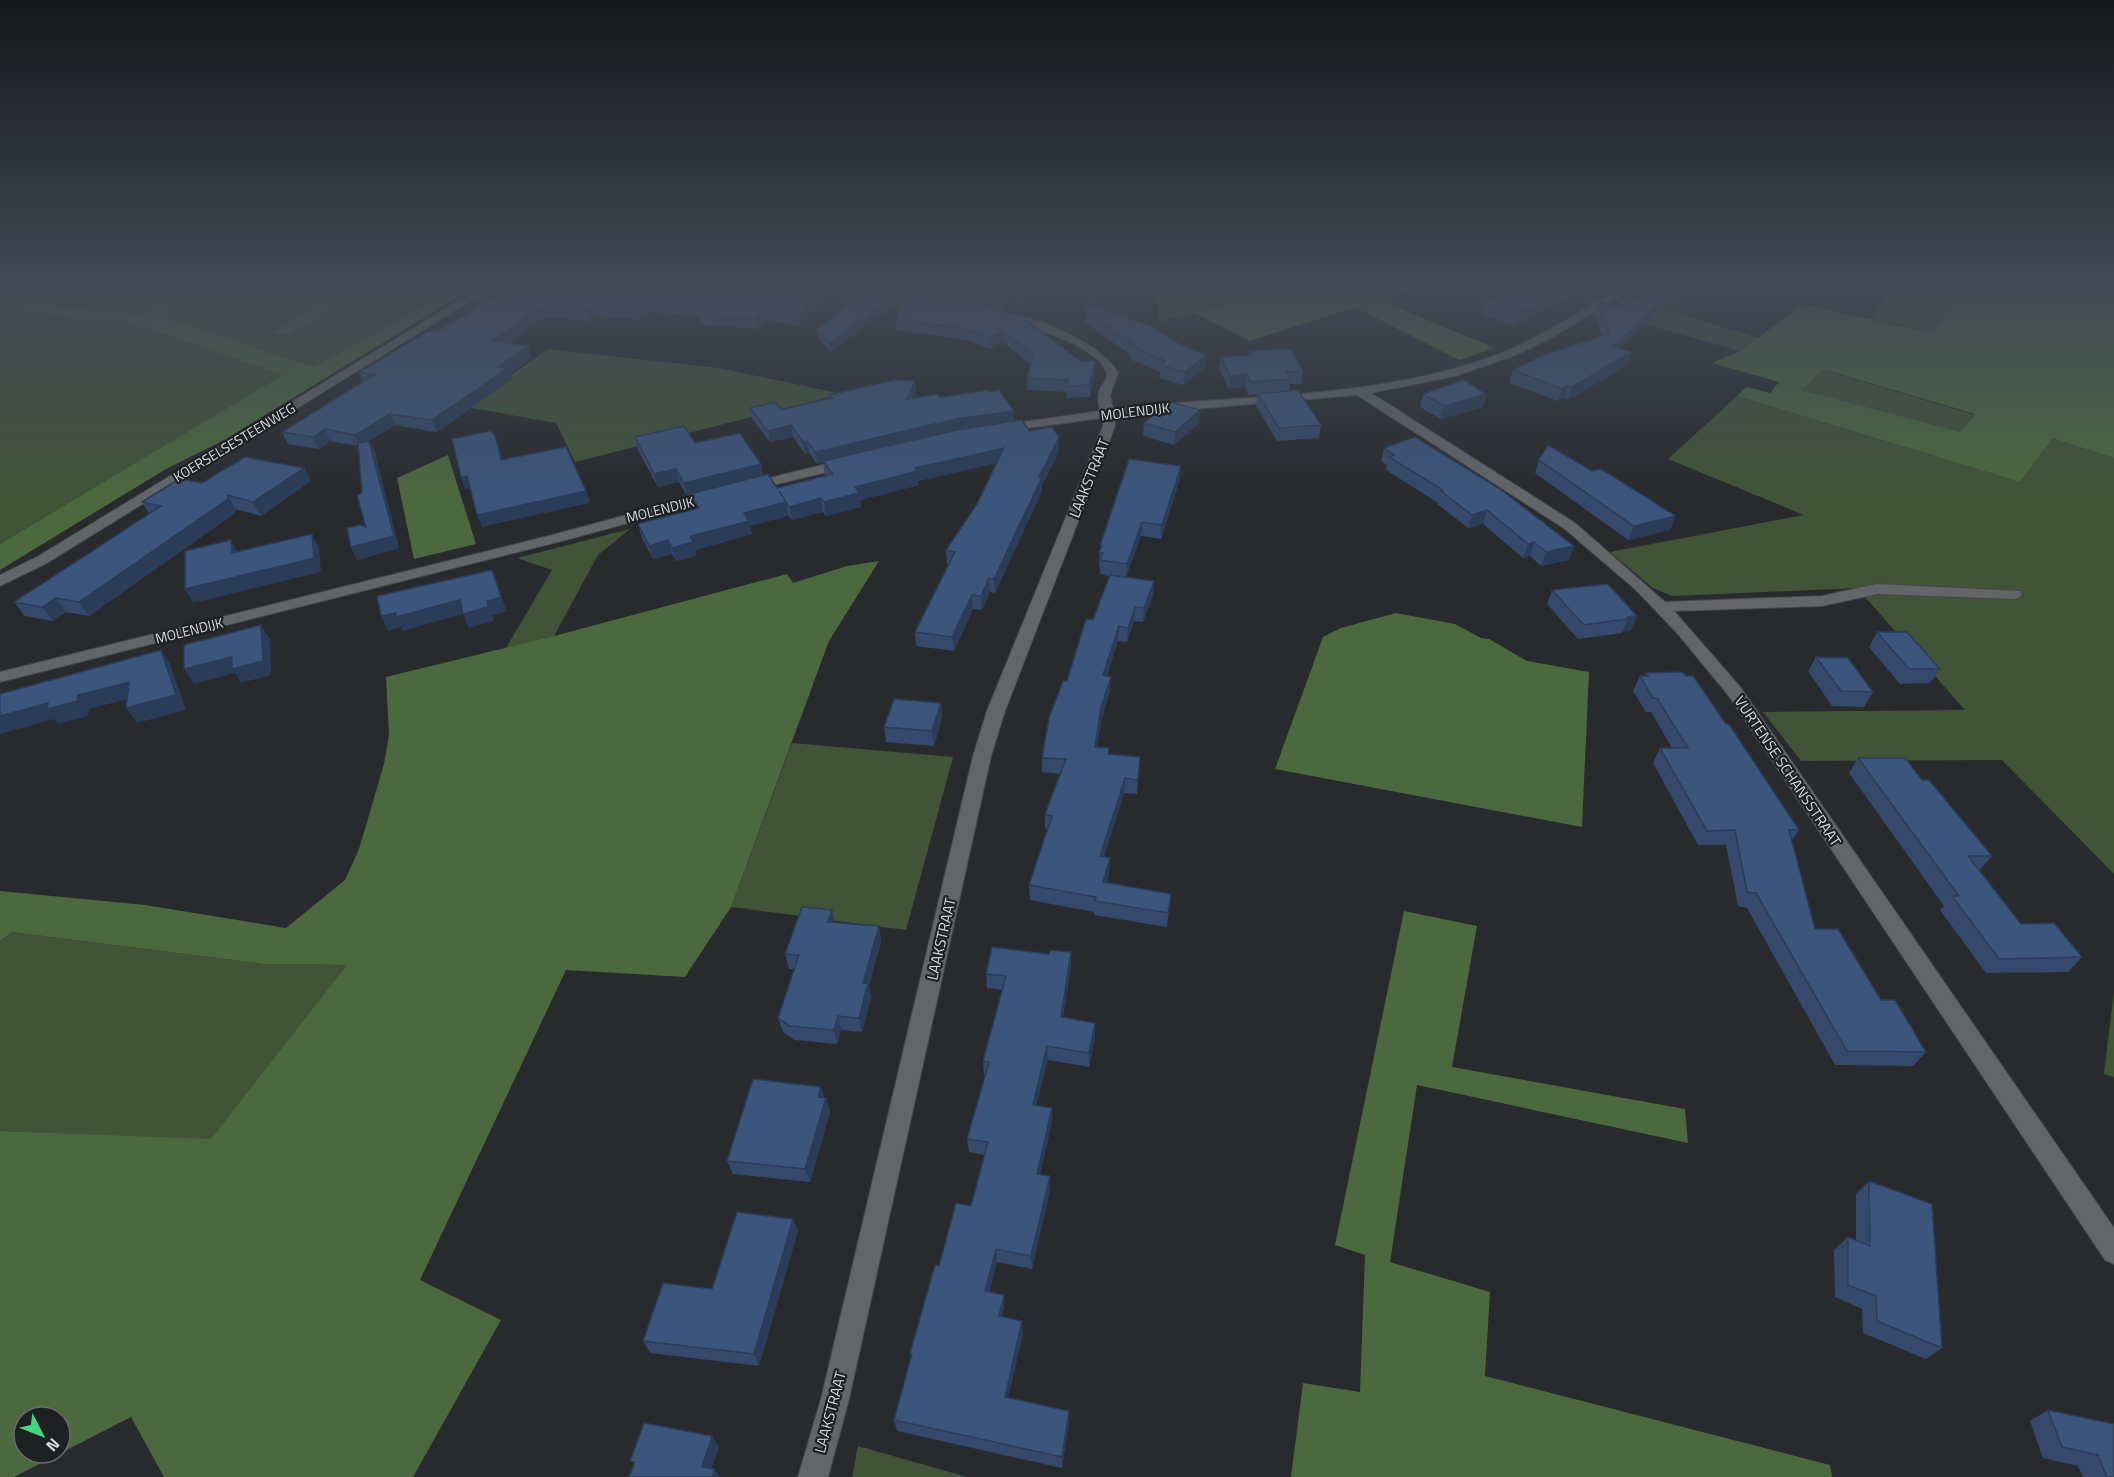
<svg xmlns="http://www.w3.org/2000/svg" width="2114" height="1477" font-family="'Titillium Web',sans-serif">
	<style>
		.green { fill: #415438 }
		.forest { fill: #4c683f; fill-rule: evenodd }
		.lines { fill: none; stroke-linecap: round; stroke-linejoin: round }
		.minor-casing { stroke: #45474a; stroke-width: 2 }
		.minor { fill: #636669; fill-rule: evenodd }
		.wall { fill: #34496b }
		.shaded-wall { fill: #2a3c57 }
		.building { fill: #3c557c; stroke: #2a3c57; stroke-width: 1.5 }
		.labels { text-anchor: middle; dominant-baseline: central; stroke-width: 4.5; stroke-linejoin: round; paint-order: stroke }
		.far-street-label { font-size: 14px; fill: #d9dadd; stroke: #1e2023 }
		.street-label { font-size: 15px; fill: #d9dadd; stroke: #1e2023 }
	</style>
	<rect width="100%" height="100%" fill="#282a2d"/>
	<!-- green -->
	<g class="green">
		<path d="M0 287 50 293 9 312 128 322 284 375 0 544Z"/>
		<path d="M80 287H185L158 301 142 315 47 305 88 288Z"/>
		<path d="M268 287H354L338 295Z"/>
		<path d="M357 287H457L314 367 159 316 209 289 323 301 365 287Z"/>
		<path d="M1154 287H1236L1241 301 1160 322Z"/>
		<path d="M1864 287H1939L1951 306 1932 333 1871 318 1888 293 1863 288Z"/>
		<path d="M1628 298 1759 338 1740 351 1627 319 1615 308Z"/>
		<path d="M548 349 719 368 842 394 575 462 556 423 466 407Z"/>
		<path d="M1821 369 1975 415 1960 433 1802 390Z"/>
		<path d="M1737 396 2020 482 2053 437 2114 458V874L2002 760 1801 761 1763 712 1965 710 1857 588 1672 596 1653 588 1610 552 1804 515 1668 459Z"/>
		<path d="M630 529 598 555 554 636 506 648 552 570 517 558Z"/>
		<path d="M792 743 953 757 906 930 731 907Z"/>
		<path d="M12 932 263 964 348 965 211 1140 0 1131V941Z"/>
		<path d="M2114 991V1077L2104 1074Z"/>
		<path d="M858 1446 967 1477H852Z"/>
	</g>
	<!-- forest -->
	<g class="forest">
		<path d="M2 287 90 288 48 305 142 315 158 301 185 287H268L338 295 354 287H366L289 335 273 333 322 301 209 289 160 316 314 367 457 287H474L226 439 166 469 0 570V544L283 375 128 322 7 312 49 293Z"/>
		<path d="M1236 287H1421L1379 300 1495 348 1459 360 1355 307 1250 341 1195 313 1241 301Z"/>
		<path d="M1939 287H2114V458L2053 438 2020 482 1737 396 1746 387 1770 393 1779 382 1712 363 1740 351 1803 304 1932 333 1951 306ZM1822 369 1975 414V415L1960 432 1802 390Z"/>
		<path d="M448 455 476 544 414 559 397 478Z"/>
		<path d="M879 561 829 641 731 907 685 977 566 970 420 1280 501 1320 413 1477H164L131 1417 14 1477H0V1131L211 1139 347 965 263 964 12 932 0 941V891L145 905 286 928 345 880 359 849 384 764 389 735 386 677 554 636 787 574 793 583 847 566ZM24 1417H60V1453H24Z"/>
		<path d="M1396 613 1455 624 1481 638 1489 639 1527 661 1589 672 1582 827 1275 769 1323 637 1341 628Z"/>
		<path d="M1404 911 1477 926 1452 1067 1685 1109 1688 1143 1417 1085 1390 1262 1490 1292 1485 1376 1830 1465 1832 1477H1291L1303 1383 1360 1392 1365 1255 1335 1245Z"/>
	</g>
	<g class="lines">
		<defs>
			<g id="minor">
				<path d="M481 287H493L47 563 0 586V575L37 557Z"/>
				<path d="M799 287H824L929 301 934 304 929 307 804 290Z"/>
				<path d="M1623 287H1635L1551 338 1516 355 1456 376 1371 393 1575 523 1665 602 1822 596 1876 584 2020 591 2022 594 2020 597 2014 599 1877 594 1822 606 1674 611 1741 688 2114 1228V1264L2105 1260 1729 696 1678 634 1636 590 1565 529 1357 395 1114 416 1115 426 1005 711 991 756 849 1399 828 1477H798L821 1399 973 756 987 711 1103 426 1102 418 998 432 997 429 998 426 1003 425 1100 411C1099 405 1097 398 1099 392 1101 385 1109 379 1106 371 1095 345 1031 327 1006 320V316C1030 311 1108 348 1118 373L1110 395 1113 409C1239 394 1370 400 1491 357 1538 340 1579 311 1623 287Z"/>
				<path d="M847 459 854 463 852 466 749 491 742 487 744 484Z"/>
				<path d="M716 491 723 495 721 498 562 541 0 682V672L552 535Z"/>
			</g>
		</defs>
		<!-- minor casing -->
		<use href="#minor" class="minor-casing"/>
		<!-- minor -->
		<use href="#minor" class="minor"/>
	</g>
	<!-- wall -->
	<g class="wall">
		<path d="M514 287 826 294 798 326 766 320 757 329 701 325 699 316 650 312 641 320 595 316 589 321 544 317 508 343 532 358 510 373 512 379 437 432 395 425 369 441 375 453 399 548 357 560 366 527 358 446 330 441 319 449 288 444 282 432 363 381 359 372 436 332Z"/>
		<path d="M880 287H984L1001 300 1002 311 1095 373 1090 397 1067 398V392L1027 390V378L1030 364 1003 342 991 349 966 340 897 330 896 319 909 293 881 289Z"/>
		<path d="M1517 287H1576L1574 293 1514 326 1482 315 1485 303Z"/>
		<path d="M1677 292 1619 349 1627 365 1568 400 1564 398 1558 401 1509 383 1513 370 1602 336 1595 314 1599 302 1620 308Z"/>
		<path d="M898 302 830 352 819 337 817 329Z"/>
		<path d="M1085 311 1205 367 1184 385 1159 378 1160 372 1130 359V354L1085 323Z"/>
		<path d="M1250 351 1303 371 1301 384H1290L1289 391 1321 425 1319 438 1277 441 1256 406 1257 394 1249 395 1245 387 1229 389 1219 369 1221 357 1249 355Z"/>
		<path d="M915 381 916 393 914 398 940 397 1014 422 1059 451 1042 485V491L995 593 990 592 982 610 973 609 954 651 916 646 915 632 948 565 947 564 946 550 977 504 996 463 918 481 919 485 860 500 861 507 826 516 823 512 792 520 788 515 750 526 752 534 695 550 696 556 676 561 672 554 653 559 642 538 638 524 695 509 690 495 687 496 679 482 658 487 638 450 635 437 695 443 763 475 777 488 826 476 825 475 823 462 817 464 809 453 805 454 793 437 770 442 752 419 750 408 781 410 829 399V395Z"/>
		<path d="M1423 394H1486L1483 407 1441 419 1420 407Z"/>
		<path d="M1200 410 1199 423 1174 445 1143 436 1144 423Z"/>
		<path d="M1384 448 1569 560 1541 566 1530 556 1523 558 1483 524 1468 528 1437 504 1438 503 1386 470 1387 465 1381 461Z"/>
		<path d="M1539 460 1670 530 1628 540 1535 473Z"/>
		<path d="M304 468 311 481 261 516 235 509V513L89 616 66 612 53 621 25 616 14 602 149 514 142 502 202 483Z"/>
		<path d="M1180 479 1161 539 1141 536 1126 577 1153 596 1143 622 1134 621 1127 642 1118 641 1107 676 1110 691 1101 722 1097 747 1109 748V754L1140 757 1137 794 1124 793 1104 857 1109 873 1107 882 1171 894 1167 927 1094 915V912L1030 900 1029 885 1048 829H1045V814L1061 774 1042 772V758L1067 681 1110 576 1100 574V567L1099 566 1100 546Z"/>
		<path d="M1552 590 1637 616 1631 630 1623 631 1622 633 1578 639 1547 604Z"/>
		<path d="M1877 632 1940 669 1930 683 1900 684 1869 647Z"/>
		<path d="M1816 657 1873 692 1864 707 1832 706 1808 671Z"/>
		<path d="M1646 673 1799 830 1792 841 1815 929 1881 1000 1926 1052 1913 1066 1835 1065 1747 908 1738 906 1726 845H1698L1653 763 1660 748H1672L1651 712H1646L1633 691 1640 676H1645Z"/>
		<path d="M941 703 942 718 934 746 886 742 884 727Z"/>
		<path d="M1858 758 1922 780 1992 856 1979 871 2021 924 2082 957 2068 972 1986 973 1940 910 1944 906 1849 773Z"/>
		<path d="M835 922 879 926 881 941 869 986 871 998 862 1032 841 1030 837 1044 794 1040 783 1032 778 1018 795 969H789L785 954Z"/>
		<path d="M1071 952V967L1063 1017 1095 1037 1089 1067 1048 1060 1036 1105 1052 1122 1040 1175 1050 1176V1190L1032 1269 997 1262 989 1292 1004 1307 1002 1317 1023 1333 1008 1398 1069 1421 1062 1468 897 1431 894 1420 911 1358 910 1353 939 1266 971 1206 984 1155 969 1152 967 1139 985 1076 984 1075 983 1061 1002 990 987 988 986 974 1049 954Z"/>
		<path d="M821 1087 824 1097 830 1112 810 1182 733 1174 727 1161Z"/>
		<path d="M1869 1181 1942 1348 1926 1359 1863 1333 1862 1309 1835 1297 1834 1250 1848 1237 1856 1240V1194Z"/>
		<path d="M793 1219 798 1231 759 1366 650 1353 643 1341 712 1289Z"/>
		<path d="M2048 1410 2114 1424V1477H2083L2078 1466 2043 1458 2030 1421Z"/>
	</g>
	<!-- shaded-wall -->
	<g class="shaded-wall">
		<path d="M822 287H824L826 294 798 326 797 316Z"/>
		<path d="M909 287H915V290L910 293Z"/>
		<path d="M1569 287H1576L1574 293 1514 326 1518 314Z"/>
		<path d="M1676 287H1680L1677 292 1609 359 1613 347Z"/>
		<path d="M897 294 898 302 830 352 829 343Z"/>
		<path d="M648 301 650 312 641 320 638 309Z"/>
		<path d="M592 305 595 316 589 321 586 310Z"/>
		<path d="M541 307 544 317 496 352 492 341Z"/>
		<path d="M765 309 766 320 757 329 755 319Z"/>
		<path d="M1003 331V342L991 349 990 337Z"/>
		<path d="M528 346 532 358 510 373 512 379 437 432 432 420 498 367Z"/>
		<path d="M1631 352 1627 365 1568 400 1572 387Z"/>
		<path d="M1206 355 1205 367 1184 385 1185 372Z"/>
		<path d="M1095 361V373L1090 397V385Z"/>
		<path d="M1246 374 1245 387 1229 389 1230 377Z"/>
		<path d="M915 381 916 393 908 411 907 399Z"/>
		<path d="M1568 385 1564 398 1558 401 1562 389Z"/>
		<path d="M1486 394 1483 407 1441 419 1445 406Z"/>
		<path d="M1200 410 1199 423 1174 445 1175 432Z"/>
		<path d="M1014 411V422L957 431 817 464 815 452 956 419Z"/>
		<path d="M390 414 395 425 360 446 355 435Z"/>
		<path d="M791 425 793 437 770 442 768 431Z"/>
		<path d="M325 429 330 441 319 449 313 437Z"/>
		<path d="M495 436 499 447 506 471 501 460Z"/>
		<path d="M1059 437V451L1042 485V491L995 593 994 579 1039 477Z"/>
		<path d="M369 441 375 453 399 548 357 560 351 547 394 536Z"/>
		<path d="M807 441 809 453 805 454 803 442Z"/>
		<path d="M1004 448V461L918 481 919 485 860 500 861 507 826 516 824 502 855 487 915 468Z"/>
		<path d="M761 464 763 477 687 496 684 483Z"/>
		<path d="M1181 466 1180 479 1161 539 1162 525Z"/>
		<path d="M304 468 311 481 261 516 253 502Z"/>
		<path d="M676 469 679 482 658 487 654 474Z"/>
		<path d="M467 476 472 488 465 489 461 477Z"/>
		<path d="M586 491 590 503 482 527 477 515Z"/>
		<path d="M228 495 235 509V513L89 616 79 602Z"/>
		<path d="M821 498 823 512 792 520 789 507Z"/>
		<path d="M786 502 788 516 750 526 752 534 695 550 696 556 676 561 672 548 690 536 744 513Z"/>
		<path d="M1487 510 1483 524 1468 528 1472 515Z"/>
		<path d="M1676 516 1670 530 1628 540 1634 526Z"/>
		<path d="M1142 522 1141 536 1126 578 1127 564Z"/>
		<path d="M312 534 319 548 321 572 193 603 185 589Z"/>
		<path d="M231 540 239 554 232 553Z"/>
		<path d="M668 540 672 554 653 559 649 546Z"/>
		<path d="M1534 542 1530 556 1523 558 1528 544Z"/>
		<path d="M1574 546 1569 560 1541 566 1546 552Z"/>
		<path d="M492 570 507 612 492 615 494 621 469 628 463 614 403 631 401 627 388 631 381 616 460 600 487 601Z"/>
		<path d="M989 578 990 592 982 610 981 596Z"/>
		<path d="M1154 581 1153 596 1143 622 1144 608Z"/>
		<path d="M972 595 973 609 954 651 952 637Z"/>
		<path d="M56 598 66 612 53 621 42 607Z"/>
		<path d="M1135 607 1134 621 1127 642 1128 628Z"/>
		<path d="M1637 616 1631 630 1623 631 1628 619 1627 617Z"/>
		<path d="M261 625 270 639 271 675 241 683 235 673 194 684 184 669Z"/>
		<path d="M1119 626 1118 641 1102 690 1103 675Z"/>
		<path d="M161 650 170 664 186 710 137 723 126 708Z"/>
		<path d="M1111 677 1110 691 1101 722 1095 761V747L1101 707Z"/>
		<path d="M129 682 139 696 89 709 88 716 58 724 54 719 0 734V716Z"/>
		<path d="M941 703 942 718 934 746 932 731Z"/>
		<path d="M1125 778 1124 793 1100 871V856Z"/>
		<path d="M1110 858 1109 873 1103 896V882Z"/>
		<path d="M832 910 835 924 828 922Z"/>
		<path d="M879 926 881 941 869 986 871 998 862 1032 859 1018 863 983Z"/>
		<path d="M1071 952V967L1061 1031V1017Z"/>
		<path d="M838 1016 841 1030 837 1044 834 1030Z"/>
		<path d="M1095 1023V1037L1089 1067V1053Z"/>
		<path d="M1047 1046 1048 1060 1033 1119V1105Z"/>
		<path d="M821 1087 824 1101 818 1097Z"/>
		<path d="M826 1098 830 1112 810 1182 805 1169Z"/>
		<path d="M1052 1108V1122L1037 1187V1174Z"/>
		<path d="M1050 1176V1190L1032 1269 1031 1256Z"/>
		<path d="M793 1219 798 1231 759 1366 754 1354Z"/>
		<path d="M996 1249 997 1262 986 1303 985 1291Z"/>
		<path d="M1004 1295V1307L1000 1328 999 1316Z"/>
		<path d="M1022 1321 1023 1333 1006 1408 1005 1397Z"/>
		<path d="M1069 1411V1421L1062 1468V1457Z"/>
		<path d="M712 1436 719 1447 709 1477 702 1467Z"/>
		<path d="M715 1469 720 1477H712Z"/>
	</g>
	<!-- building -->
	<g class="building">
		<path d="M514 287H822L797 316 765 309 755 319 699 314 706 307 648 301 638 309 592 305 586 310 541 307 492 341 528 346 498 367 508 368 432 420 390 414 355 435 325 429 313 437 282 432 374 375 359 372 429 331 436 332Z"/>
		<path d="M937 287H984L1001 300 970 292Z"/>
		<path d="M1517 287H1569L1518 314 1485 303Z"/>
		<path d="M1656 287H1676L1613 347 1631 352 1572 387 1568 385 1562 389 1513 370 1539 357 1609 334 1599 302 1620 308Z"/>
		<path d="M868 291 897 294 829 343 817 329Z"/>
		<path d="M909 293 986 306 1021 316 1080 361H1095L1090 385 1067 386 1068 380 1027 378 1033 355 1003 331 990 337 965 329 896 319Z"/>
		<path d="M1089 304 1155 328 1179 344 1206 355 1185 372 1160 365 1165 361 1131 346 1135 345 1085 311Z"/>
		<path d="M1291 349 1303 371 1286 372 1291 379 1251 382 1246 374 1230 377 1221 357 1252 355 1250 351Z"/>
		<path d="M894 380 915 381 907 399 937 394 940 397 949 396 988 390 990 392 999 390 1014 411 956 419 815 452 807 441 803 442 791 425 768 431 750 408 775 402 781 410 832 398 829 395Z"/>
		<path d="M1463 380 1486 394 1445 406 1423 394Z"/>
		<path d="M1298 390 1321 425 1279 428 1258 394Z"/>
		<path d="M1170 402 1200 410 1175 432 1144 423Z"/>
		<path d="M1022 420 1029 431 1052 427 1059 437 1039 477H1042L994 579 989 578 981 596 972 595 952 637 915 632 955 552 946 550 977 504 1004 448 915 468 917 471 855 487 859 493 824 502 821 498 789 507 779 491 786 502 744 513 749 521 690 536 693 542 672 548 668 540 649 546 638 524 699 508 690 494 768 474 777 488 833 474 823 461 957 430Z"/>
		<path d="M684 426 695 443 740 433 761 464 684 483 676 469 654 474 635 437Z"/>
		<path d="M491 431 495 436 501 460 566 447 586 491 477 515 467 476 461 477 452 439Z"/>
		<path d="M1415 437 1500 489 1574 546 1546 552 1534 542 1528 544 1487 510 1472 515 1441 491 1443 490 1389 457 1394 455 1384 448Z"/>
		<path d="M369 441 394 536 351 547 347 528 360 525 366 527 357 496 362 492 358 443Z"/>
		<path d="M1548 445 1592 471 1601 469 1676 516 1634 526 1539 460Z"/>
		<path d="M245 457 304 468 253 502 228 495V499L79 602 56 598 42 607 14 602 161 506 142 502 179 479 202 483Z"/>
		<path d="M1129 459 1181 466 1162 525 1142 522 1127 564 1100 560 1103 553 1099 552 1102 546H1100Z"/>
		<path d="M312 534 314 558 185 589V551L231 540 232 553Z"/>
		<path d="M492 570 501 597 487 601 488 607 463 614 460 600 396 617V613L381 616 377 596Z"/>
		<path d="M1110 575 1154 581 1144 608 1135 607 1128 628 1119 626 1103 675 1111 677 1101 707 1095 747 1109 748 1108 754 1140 757 1138 780 1125 778 1100 856 1110 858 1103 882 1171 894 1168 913 1095 901 1096 897 1029 885 1052 816 1045 814 1066 759 1042 758 1049 718 1063 681H1067L1086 619 1093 620Z"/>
		<path d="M1608 584 1637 616 1627 617 1628 619 1584 625 1552 590Z"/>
		<path d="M261 625 263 661 232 669V657L184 669V645Z"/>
		<path d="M1877 632H1907L1940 669H1909Z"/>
		<path d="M161 650 176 695 126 708 129 682 78 695 77 701 47 709 48 703 0 716V694Z"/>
		<path d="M1816 657 1848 658 1873 692 1841 691Z"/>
		<path d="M1682 672 1686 676H1693L1726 724H1729L1799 830H1789L1815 929H1838L1881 1000H1895L1926 1052 1847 1051 1756 893 1747 892 1735 830 1707 831 1660 748H1688L1657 698H1653L1640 676H1648L1646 673Z"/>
		<path d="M894 699 941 703 932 731 884 727Z"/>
		<path d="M1858 758H1905L1922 780H1929L1992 856H1968L2021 924 2054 923 2082 957 1999 959 1952 896H1959Z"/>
		<path d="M802 907 832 910 828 922 879 926 863 983H868L859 1018 838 1016 834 1030 790 1026 778 1018 799 955 785 954Z"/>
		<path d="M992 947 1049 954 1050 950 1071 952 1061 1017 1095 1023 1089 1053 1047 1046 1033 1105 1052 1108 1037 1174 1050 1176 1031 1256 996 1249 985 1291 1004 1295 999 1316 1022 1321 1005 1397 1069 1411 1062 1457 894 1420 912 1354 910 1353 935 1265 939 1266 956 1203 971 1206 988 1142 967 1139 989 1062 983 1061 1006 976 986 974Z"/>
		<path d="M753 1079 821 1087 818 1097 826 1098 805 1169 727 1161Z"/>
		<path d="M1869 1181 1932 1204 1942 1348 1877 1321 1876 1296 1848 1285V1237L1870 1246Z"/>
		<path d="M737 1212 793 1219 754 1354 643 1341 663 1283 712 1289Z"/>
		<path d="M2048 1410 2114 1424V1477H2107L2098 1455 2062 1447Z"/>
		<path d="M644 1423 712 1436 702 1467 715 1469 712 1477H629L635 1462 630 1461Z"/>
	</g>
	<!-- sky -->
	<linearGradient id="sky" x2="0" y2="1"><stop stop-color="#161719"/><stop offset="0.58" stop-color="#424a57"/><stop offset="1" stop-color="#424a57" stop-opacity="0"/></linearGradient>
	<rect width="2114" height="493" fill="url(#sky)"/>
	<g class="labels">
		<!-- far-street labels -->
		<g class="far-street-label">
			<text transform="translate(1135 411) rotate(-7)">MOLENDIJK</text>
			<text transform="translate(234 442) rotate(-31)">KOERSELSESTEENWEG</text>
			<text transform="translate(660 509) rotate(-14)">MOLENDIJK</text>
			<text transform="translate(189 630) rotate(-14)">MOLENDIJK</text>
		</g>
		<!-- street labels -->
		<g class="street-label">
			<text transform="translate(1089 478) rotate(-68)">LAAKSTRAAT</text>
			<text transform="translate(1788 771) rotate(56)">VURTENSE SCHANSSTRAAT</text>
			<text transform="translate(941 939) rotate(-77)">LAAKSTRAAT</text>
			<text transform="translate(830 1412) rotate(-75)">LAAKSTRAAT</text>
		</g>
	</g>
	<!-- north arrow -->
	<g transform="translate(42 1435) rotate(132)"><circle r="28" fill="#1e2023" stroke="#696a6d" stroke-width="1.5"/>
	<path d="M0-4.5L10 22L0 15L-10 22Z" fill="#41d77c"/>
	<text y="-9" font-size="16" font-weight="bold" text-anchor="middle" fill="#d9dadd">N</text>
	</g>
</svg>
